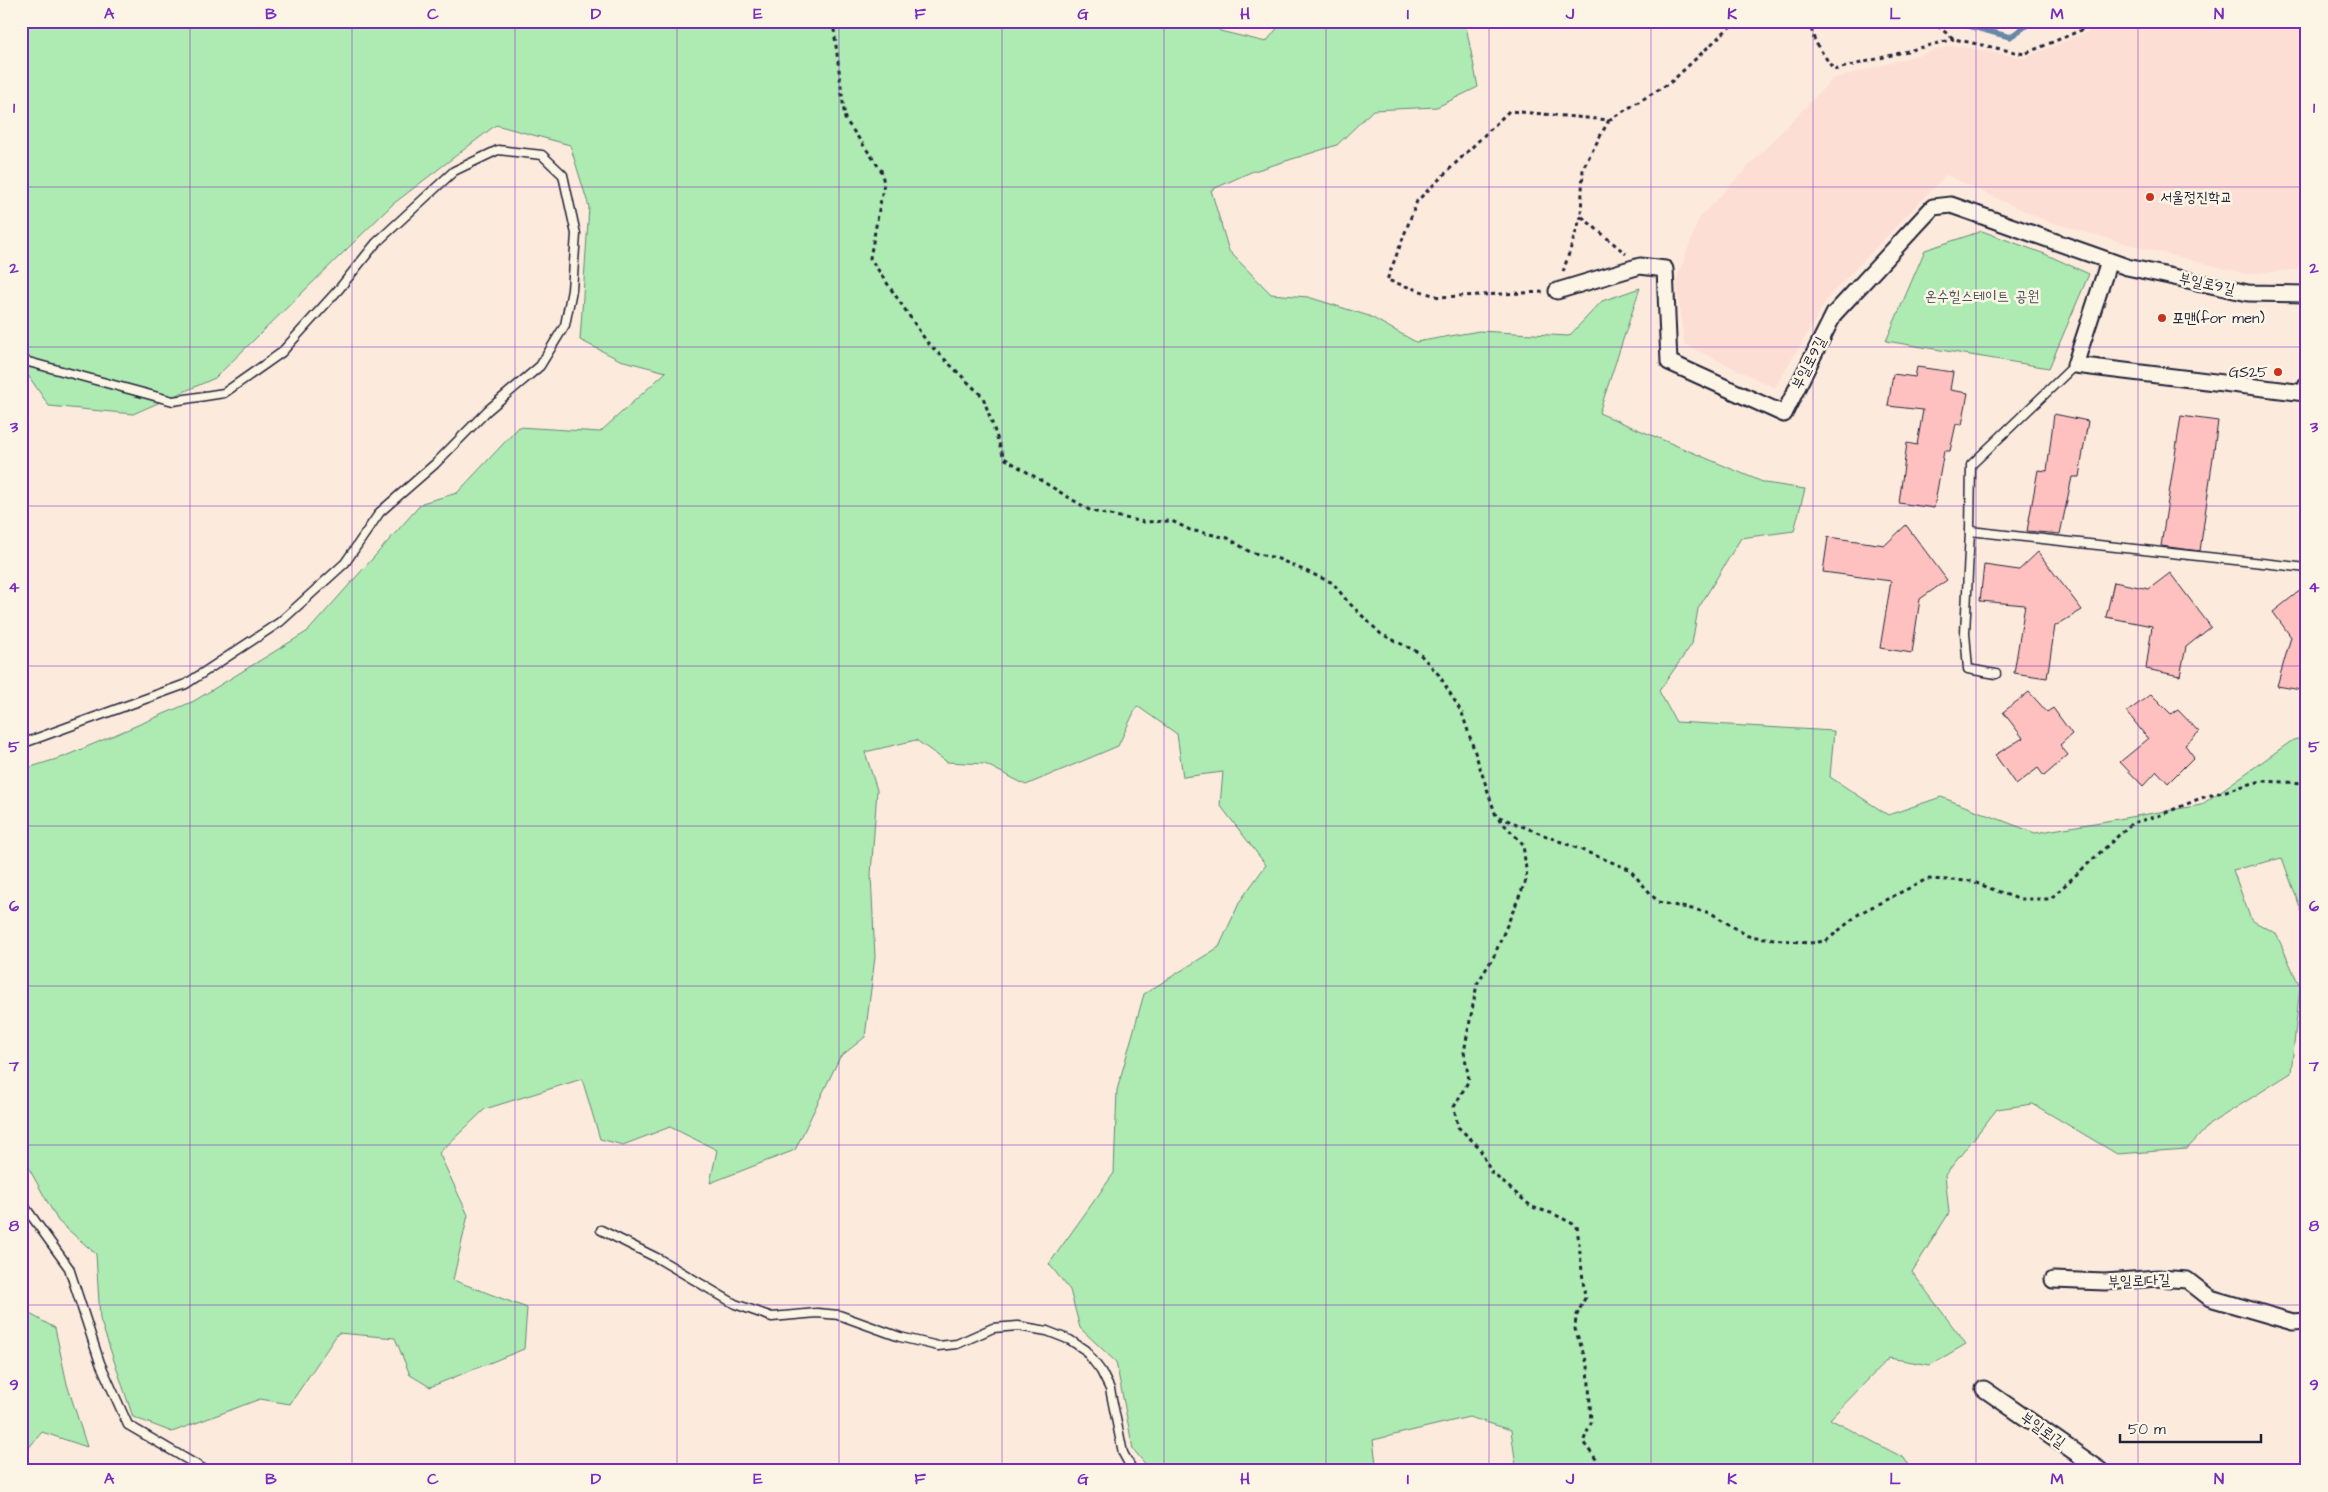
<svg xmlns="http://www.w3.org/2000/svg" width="2328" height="1492" font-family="'Architects Daughter','Poor Story',sans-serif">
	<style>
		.built { fill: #fdded4 }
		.green { fill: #adebb2; stroke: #688676 }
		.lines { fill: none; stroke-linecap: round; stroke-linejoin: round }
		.stream { stroke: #6688a9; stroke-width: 5.5 }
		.building { fill: #fec1bf; stroke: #22223b }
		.lane-casing { stroke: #22223b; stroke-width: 11 }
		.street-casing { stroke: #22223b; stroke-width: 19 }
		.path { stroke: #22223b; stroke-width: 3; stroke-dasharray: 4 4; stroke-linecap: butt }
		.lane { stroke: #fcf5e5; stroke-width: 8 }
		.street { stroke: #fcf5e5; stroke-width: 15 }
		.grid { fill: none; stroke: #7b2cbf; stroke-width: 1; stroke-opacity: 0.55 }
		.poi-dot { fill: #c8321e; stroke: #fcf5e5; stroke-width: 2 }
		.labels { text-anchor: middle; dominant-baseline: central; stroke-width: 5; stroke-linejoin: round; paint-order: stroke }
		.poi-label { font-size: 15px; fill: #22223b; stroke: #fcf5e5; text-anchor: start }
		.street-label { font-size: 15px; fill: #22223b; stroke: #fcf5e5 }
		.park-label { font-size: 15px; fill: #455459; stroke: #fcf5e5 }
		.neatline { fill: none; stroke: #7b2cbf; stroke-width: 2 }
		.grid-label { font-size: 16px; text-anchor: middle; font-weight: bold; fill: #7b2cbf }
	</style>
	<rect width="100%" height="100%" fill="#fcebdd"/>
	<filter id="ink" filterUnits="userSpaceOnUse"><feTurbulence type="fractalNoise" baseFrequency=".02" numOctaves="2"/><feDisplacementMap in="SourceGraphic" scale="10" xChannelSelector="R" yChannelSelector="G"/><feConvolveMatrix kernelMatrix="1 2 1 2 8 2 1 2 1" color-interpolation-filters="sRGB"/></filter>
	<g filter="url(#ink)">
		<!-- built -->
		<path class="built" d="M2114 21H2307V255L2297 270 2246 274 2142 248 2046 221 1946 175 1829 296 1775 388 1684 344 1676 281 1699 218 1832 79 1954 45 2024 58Z"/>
		<!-- green -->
		<g class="green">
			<path d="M21 21H1212L1220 31 1266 42 1283 21H1465L1478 87 1437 107 1373 110 1337 145 1251 172 1211 190 1229 251 1271 294 1308 297 1369 316 1416 342 1479 331 1569 336 1602 301 1640 288 1599 413 1765 483 1805 489 1794 531 1741 538 1698 609 1692 644 1659 691 1676 722 1834 731 1830 777 1888 815 1941 797 2035 833 2201 805 2293 740 2307 737V819L2305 821 2307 826V926L2282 858 2233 870 2251 920 2276 933 2300 987 2291 1073 2210 1124 2187 1149 2117 1154 2033 1104 1997 1109 1945 1175 1949 1213 1912 1272 1966 1344 1930 1365 1889 1358 1830 1419 1904 1458 1912 1471H1511L1516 1466 1511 1430 1469 1417 1373 1440 1377 1471H1151L1133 1449 1116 1362 1080 1328 1070 1290 1049 1264 1114 1173 1117 1090 1144 994 1219 947 1240 901 1266 865 1220 805 1223 772 1183 777 1177 734 1137 706 1118 746 1026 785 985 764 947 762 916 740 865 752 877 790 871 875 875 957 865 1037 840 1057 795 1150 710 1183 717 1150 670 1127 623 1145 600 1139 582 1079 485 1109 439 1153 468 1215 453 1280 527 1308 524 1349 430 1387 410 1375 395 1338 338 1333 290 1404 260 1399 172 1432 133 1417 100 1319 96 1254 58 1221 21 1154V770L63 757 194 701 308 631 422 503 457 493 519 427 600 432 666 372 620 360 580 340 589 207 570 145 496 125 393 204 215 378 133 414 49 406 21 365Z"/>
			<path d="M1982 231 2045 254 2089 274 2049 368 1886 341 1925 250Z"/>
			<path d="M21 1309 55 1328 67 1384 87 1447 42 1432 21 1457Z"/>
		</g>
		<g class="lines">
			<!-- stream -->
			<path class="stream" d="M1951 21 2010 37 2033 21"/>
		</g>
		<!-- building -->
		<g class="building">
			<path d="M1917 367 1953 372 1950 390 1968 393 1962 425 1956 424 1950 451H1944L1934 508 1899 503 1907 443 1917 445 1923 410 1888 406 1893 374 1915 377Z"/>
			<path d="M2054 414 2088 421 2079 477H2072L2060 534 2027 531 2038 470 2047 471Z"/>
			<path d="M2181 416 2218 421 2200 551 2161 546Z"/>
			<path d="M1906 525 1947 580 1920 599 1912 653 1880 648 1891 581 1823 572 1828 537 1885 545Z"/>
			<path d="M2038 552 2082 610 2055 626 2047 678 2014 673 2025 605 1980 601 1984 565 2019 570Z"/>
			<path d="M2170 573 2211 627 2186 647 2180 676 2146 669 2152 626 2106 617 2114 582 2149 589Z"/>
			<path d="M2307 585V691L2277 686 2291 637 2273 612Z"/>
			<path d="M2029 692 2047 712 2053 708 2072 734 2060 745 2068 755 2044 776 2038 768 2016 785 1995 755 2023 738 2003 712Z"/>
			<path d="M2151 694 2171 714 2178 710 2199 732 2185 745 2194 757 2168 783 2157 771 2143 786 2120 762 2148 739 2127 712Z"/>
		</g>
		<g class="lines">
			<defs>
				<g id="lane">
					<path d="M21 360 173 401 224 393 281 353 339 289 376 243 454 171 498 150 542 155 563 175 576 234 572 290 565 325 540 366 488 410 435 464 380 512 345 563 280 622 186 684 21 744"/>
					<path d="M2075 365 1971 465 1970 531 2307 568"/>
					<path d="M1970 531 1965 633 1968 669 1996 674"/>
					<path d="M21 1198 25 1207 69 1268 100 1363 128 1425 207 1471"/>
					<path d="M601 1230 659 1259 735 1304 772 1317 817 1313 839 1315 900 1337 938 1346 957 1344 993 1328 1018 1326 1047 1331 1070 1340 1085 1350 1101 1371 1110 1389 1123 1453 1133 1471"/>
				</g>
				<g id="street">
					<path d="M2109 261 2075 365 2305 393 2307 384"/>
					<path d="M1557 291 1640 266 1665 269 1669 362 1784 414 1834 314 1933 207 1951 205 2127 267 2248 293 2307 294"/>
					<path d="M2053 1280 2105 1282 2158 1278 2187 1280 2210 1298 2293 1322 2307 1321"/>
					<path d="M1984 1389 2102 1471"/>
				</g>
			</defs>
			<!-- lane casing -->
			<use href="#lane" class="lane-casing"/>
			<!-- street casing -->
			<use href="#street" class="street-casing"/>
			<!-- path -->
			<g class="path">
				<path d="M833 21 845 119 881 170 884 183 870 258 927 342 983 397 1004 458 1091 511 1144 522 1172 521 1190 530 1228 538 1250 552 1276 558 1333 583 1347 601 1381 634 1418 652 1439 675 1462 713 1496 816 1523 844 1527 878 1494 956 1477 984 1464 1052 1469 1080 1454 1107 1458 1127 1479 1147 1491 1172 1532 1207 1554 1214 1577 1226 1585 1298 1576 1317 1575 1329 1588 1366 1591 1423 1583 1442 1605 1471"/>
				<path d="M1809 21 1815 42 1834 70 1954 39"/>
				<path d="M1931 21 1954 39 2024 54 2103 21"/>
				<path d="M1609 120 1583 168 1581 216 1626 254"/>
				<path d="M1563 272 1581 216"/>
				<path d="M1543 292 1439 297 1387 280 1417 201 1509 111 1609 120 1671 82 1736 21"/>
				<path d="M1499 817 1629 869 1658 902 1711 913 1748 936 1809 943 1826 941 1860 913 1927 879 1971 881 2018 899H2050L2132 823 2158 816 2201 798 2261 781 2307 783"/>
			</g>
			<!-- lane -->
			<use href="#lane" class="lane"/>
			<!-- street -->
			<use href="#street" class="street"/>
		</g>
	</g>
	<!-- grid -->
	<path class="grid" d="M190 21V1471M352 21V1471M515 21V1471M677 21V1471M839 21V1471M1002 21V1471M1164 21V1471M1326 21V1471M1489 21V1471M1651 21V1471M1813 21V1471M1976 21V1471M2138 21V1471M21 187H2307M21 347H2307M21 506H2307M21 666H2307M21 826H2307M21 986H2307M21 1145H2307M21 1305H2307"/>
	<!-- markers -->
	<g class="poi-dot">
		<circle cx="2150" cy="197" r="5"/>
		<circle cx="2162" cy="318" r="5"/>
		<circle cx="2278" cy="372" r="5"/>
	</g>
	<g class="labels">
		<!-- poi labels -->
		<g class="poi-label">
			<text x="2160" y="197">서울정진학교</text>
			<text x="2172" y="318">포맨(for men)</text>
			<text x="2268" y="372" text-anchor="end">GS25</text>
		</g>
		<!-- street labels -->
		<g class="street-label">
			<text transform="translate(2207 284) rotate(12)">부일로9길</text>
			<text transform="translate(1809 363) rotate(-63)">부일로9길</text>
			<text transform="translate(2139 1281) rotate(-2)">부일로1다길</text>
			<text transform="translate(2043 1430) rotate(35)">부일로1길</text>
		</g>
		<!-- park labels -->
		<g class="park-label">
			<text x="1982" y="296">온수힐스테이트 공원</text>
		</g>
	</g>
	<!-- margin -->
	<rect width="2328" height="1492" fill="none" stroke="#fcf5e5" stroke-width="55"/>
	<!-- scale -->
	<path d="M2120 1434v8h141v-8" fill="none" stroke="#22223b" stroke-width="2.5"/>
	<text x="2128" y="1434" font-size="15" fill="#22223b" stroke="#fcf5e5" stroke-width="4" paint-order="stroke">50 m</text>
	<rect x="28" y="28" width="2272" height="1436" class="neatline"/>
	<g class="grid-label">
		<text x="109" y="19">A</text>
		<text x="271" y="19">B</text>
		<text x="433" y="19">C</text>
		<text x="596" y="19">D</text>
		<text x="758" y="19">E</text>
		<text x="920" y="19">F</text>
		<text x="1083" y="19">G</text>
		<text x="1245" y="19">H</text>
		<text x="1408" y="19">I</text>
		<text x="1570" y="19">J</text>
		<text x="1732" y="19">K</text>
		<text x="1895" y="19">L</text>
		<text x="2057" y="19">M</text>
		<text x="2219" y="19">N</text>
		<text x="14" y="113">1</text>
		<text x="2314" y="113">1</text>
		<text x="14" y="273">2</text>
		<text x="2314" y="273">2</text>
		<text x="14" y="432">3</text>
		<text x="2314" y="432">3</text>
		<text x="14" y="592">4</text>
		<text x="2314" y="592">4</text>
		<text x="14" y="752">5</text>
		<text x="2314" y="752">5</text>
		<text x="14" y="911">6</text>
		<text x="2314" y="911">6</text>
		<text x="14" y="1071">7</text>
		<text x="2314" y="1071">7</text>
		<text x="14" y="1231">8</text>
		<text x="2314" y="1231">8</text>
		<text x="14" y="1390">9</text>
		<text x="2314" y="1390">9</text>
		<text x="109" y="1484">A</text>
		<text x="271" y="1484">B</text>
		<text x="433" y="1484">C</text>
		<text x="596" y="1484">D</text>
		<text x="758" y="1484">E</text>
		<text x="920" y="1484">F</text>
		<text x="1083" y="1484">G</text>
		<text x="1245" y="1484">H</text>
		<text x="1408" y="1484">I</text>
		<text x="1570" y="1484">J</text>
		<text x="1732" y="1484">K</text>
		<text x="1895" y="1484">L</text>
		<text x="2057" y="1484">M</text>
		<text x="2219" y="1484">N</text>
	</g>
</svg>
